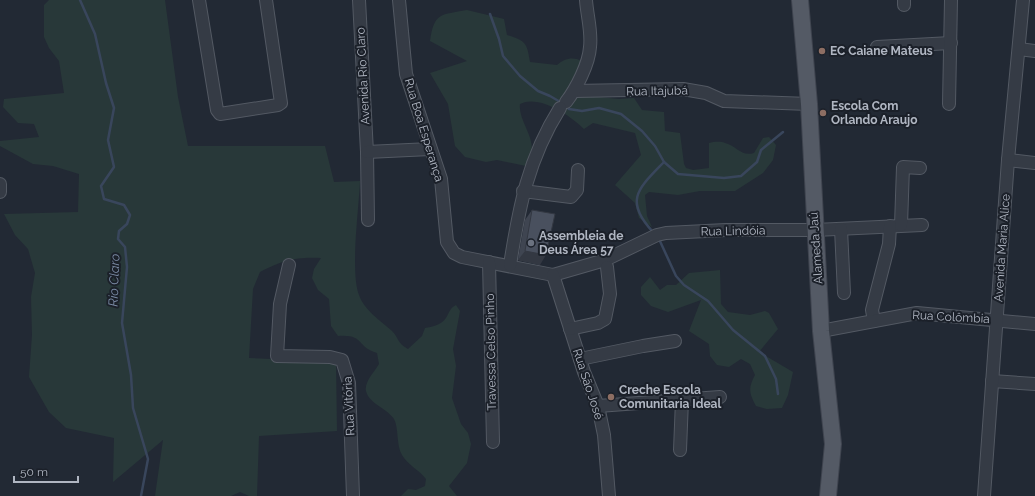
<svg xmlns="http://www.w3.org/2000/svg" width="1035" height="496" font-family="Raleway,sans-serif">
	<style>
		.green { fill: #283839 }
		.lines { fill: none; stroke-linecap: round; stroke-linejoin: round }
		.stream { stroke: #39465c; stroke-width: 2.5 }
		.minor-casing { stroke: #535963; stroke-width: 14 }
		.major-casing { stroke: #3f444f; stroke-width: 18 }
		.minor { stroke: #353b45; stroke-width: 12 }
		.major { stroke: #545a65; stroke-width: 16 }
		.wall { fill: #3f4551 }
		.shaded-wall { fill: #333842 }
		.building { fill: #49505e; stroke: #333842 }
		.education-dot { fill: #8d6e63; stroke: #1b2029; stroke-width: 1.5 }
		.worship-dot { fill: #6b7280; stroke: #1b2029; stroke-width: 1.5 }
		.labels { text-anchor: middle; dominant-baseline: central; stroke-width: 4; stroke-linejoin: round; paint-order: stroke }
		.poi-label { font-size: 12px; font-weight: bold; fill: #b0b6c2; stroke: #1b2029; text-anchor: start }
		.street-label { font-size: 12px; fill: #b0b6c2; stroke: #1b2029 }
		.water-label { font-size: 13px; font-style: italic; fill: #7c8ca7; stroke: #1b2029 }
	</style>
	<rect width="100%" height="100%" fill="#222934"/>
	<!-- green -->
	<g class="green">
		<path d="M49 0H165L178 97 188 146H325L334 182 360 181C359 208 350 272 359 295 364 310 381 321 392 331 399 338 397 343 408 349L422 336 425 328C432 327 441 325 446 318 449 313 450 308 456 305L460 311 453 349 456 366 452 398 461 424 468 433 471 444 467 463 449 486 457 496H401L408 489 416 490 425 486 426 479C419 470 408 465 402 455 396 445 399 428 394 419 387 408 369 404 366 391 364 382 375 371 379 364L377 353C356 347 365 334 338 336L331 326 329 299 318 290 312 278 314 269 321 258C294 257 284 260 260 272L253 289 249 358 336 362 337 431 259 436 257 496H249L240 492 231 496H155L163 440 113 482 114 438 66 428 49 412 29 377 32 335 31 297 35 273 28 249 15 235 4 214 78 212 79 174 53 166 33 164 0 146V141L39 137 34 124 18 123 3 107 4 99 64 93 59 61 49 48 44 37V5Z"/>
		<path d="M467 10 504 19 507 35C526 41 527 43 530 62L557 65C564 59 572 56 582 61L579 95 619 99 634 98 642 110 664 112 665 131 680 133 684 164 686 168 693 170 709 168V143C714 142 720 141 725 143 737 146 741 157 754 153L763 138 769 137 776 145 773 160 763 173 735 191H700L678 195 649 192 645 195 647 216 652 227 639 218 635 203 615 185 641 155 635 133 593 123 584 129C571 116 539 94 520 104 518 119 533 134 532 151 531 155 527 161 526 166L497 160 486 162 465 157 455 146 448 104 430 73 467 61 430 41C434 12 441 15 467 10Z"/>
		<path d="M720 270 721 304 728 312 750 315 765 311 769 313 778 329 759 352 793 372 788 395 782 408 767 409 756 406C749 393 748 388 755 375L750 364 741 359 729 367 717 365 710 356 709 344 689 331 701 300 668 312 651 306 641 295V287L650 277 660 290 667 285H676L689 273Z"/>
	</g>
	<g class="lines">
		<!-- stream -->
		<g class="stream">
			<path d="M80 0 95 34 106 83 114 108 108 140 114 167 101 186 104 199 124 205 130 215 127 224 119 231 118 239 125 247 127 267 122 323 131 375 133 408 148 459 141 496"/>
			<path d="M490 14 499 39 503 56 520 76 538 91 550 96 562 103"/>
			<path d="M566 106 569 109 582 111 599 108 621 114 642 131 655 146 664 162 678 174 724 178 741 176 757 162 761 150 783 132"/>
			<path d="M653 232C623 200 639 188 664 162"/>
			<path d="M659 239 676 276 684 285 708 301 733 330 765 356 776 379 778 394"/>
		</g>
		<defs>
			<g id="minor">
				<path d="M199 0 217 110 220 114 278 105 281 103 266 0"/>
				<path d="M359 0 367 152 368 220"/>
				<path d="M399 0 406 74 441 179 447 242 454 253 462 257 553 275 605 260 657 235 666 233 726 230H815L922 225"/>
				<path d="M904 0V5"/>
				<path d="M877 47 951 43"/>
				<path d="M1019 49 1035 51"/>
				<path d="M574 91 683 89 706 93 724 101 809 104"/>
				<path d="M566 102C576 89 589 64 590 47 592 32 587 15 586 0"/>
				<path d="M949 104 951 0"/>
				<path d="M367 152 430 149"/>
				<path d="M1008 160 1035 163"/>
				<path d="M0 184V192"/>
				<path d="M523 191 571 197 577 190 578 170"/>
				<path d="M901 225 903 167 920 168"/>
				<path d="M841 229 844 293"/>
				<path d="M489 262 493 442"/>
				<path d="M289 265 280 304 277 356 330 357 342 360 349 383 353 496"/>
				<path d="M510 265C519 207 528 159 560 108"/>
				<path d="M553 275 584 372 598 406 604 435 609 496"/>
				<path d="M874 321 872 310 889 244 890 226"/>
				<path d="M570 329 598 323 605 319 610 294 607 267"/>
				<path d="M821 331 917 313 1035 324"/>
				<path d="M580 359 643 346 675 341"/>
				<path d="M992 381 1035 384"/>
				<path d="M598 406 720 397"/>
				<path d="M680 450 682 400"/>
				<path d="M984 496 1008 160 1023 0"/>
			</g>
			<path id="major" d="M800 0 809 104 821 331 833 444 828 496"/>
		</defs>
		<!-- minor casing -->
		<use href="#minor" class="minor-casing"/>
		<!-- major casing -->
		<use href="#major" class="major-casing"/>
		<!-- minor -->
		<use href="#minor" class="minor"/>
		<!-- major -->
		<use href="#major" class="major"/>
	</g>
	<!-- wall -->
	<path class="wall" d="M532 210 540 265 518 260 525 220Z"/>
	<!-- shaded-wall -->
	<path class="shaded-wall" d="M525 251 546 255 540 265 518 260Z"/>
	<!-- building -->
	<path class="building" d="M532 210 555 214 546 255 525 251Z"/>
	<!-- markers -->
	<g class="education-dot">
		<circle cx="822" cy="51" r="4"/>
		<circle cx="823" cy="113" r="4"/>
		<circle cx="611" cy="397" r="4"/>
	</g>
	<circle class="worship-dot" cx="531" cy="243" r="4"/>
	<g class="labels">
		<!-- poi labels -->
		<g class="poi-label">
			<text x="830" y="51">EC Caiane Mateus</text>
			<text x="831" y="106">Escola Com<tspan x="831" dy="14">Orlando Araujo</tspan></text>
			<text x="539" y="236">Assembleia de<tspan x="539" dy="14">Deus Área 57</tspan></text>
			<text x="619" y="390">Creche Escola<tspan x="619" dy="14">Comunitaria Ideal</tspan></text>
		</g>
		<!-- street labels -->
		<g class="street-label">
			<text transform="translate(363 76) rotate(-93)">Avenida Rio Claro</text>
			<text transform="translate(657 91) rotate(-1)">Rua Itajubá</text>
			<text transform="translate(424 130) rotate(73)">Rua Boa Esperança</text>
			<text transform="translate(733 231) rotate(-1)">Rua Lindóia</text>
			<text transform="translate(816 248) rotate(-94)">Alameda Jaú</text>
			<text transform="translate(1002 248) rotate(-86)">Avenida Maria Alice</text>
			<text transform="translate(951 317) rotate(3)">Rua Colômbia</text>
			<text transform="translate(491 352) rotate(-91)">Travessa Celso Pinho</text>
			<text transform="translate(588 384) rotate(72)">Rua São José</text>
			<text transform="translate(349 406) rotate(-93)">Rua Vitória</text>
		</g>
		<!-- water labels -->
		<g class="water-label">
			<text transform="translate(114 280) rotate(-88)">Rio Claro</text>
		</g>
	</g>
	<!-- scale -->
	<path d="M14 476v6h64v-6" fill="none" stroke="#b0b6c2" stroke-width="2"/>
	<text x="20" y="476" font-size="12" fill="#b0b6c2" stroke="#1b2029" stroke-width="3" paint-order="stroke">50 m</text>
</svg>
